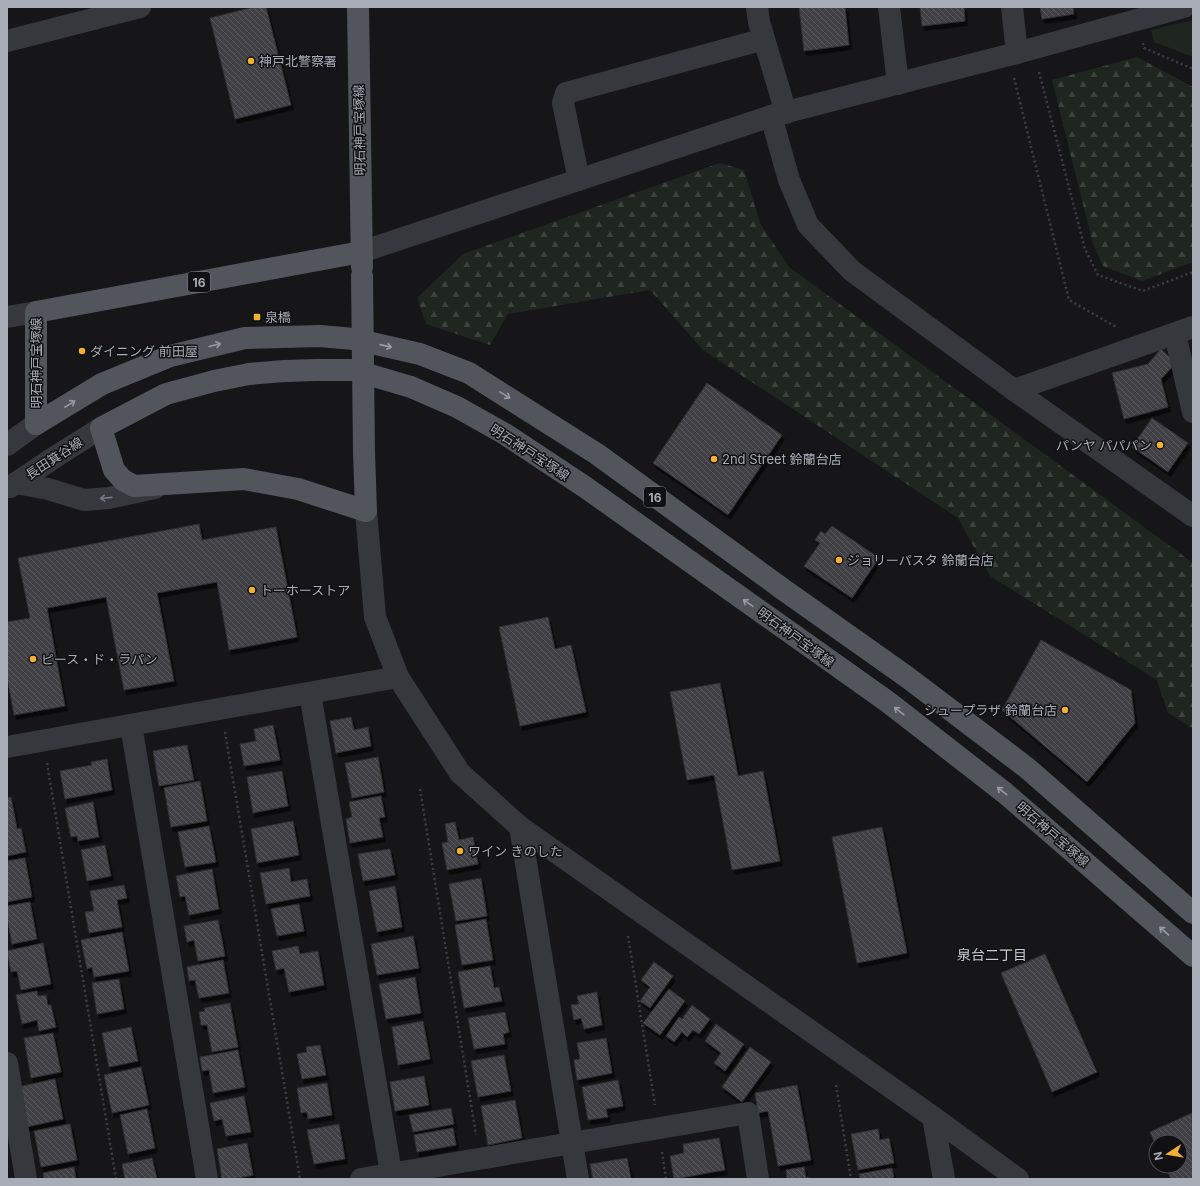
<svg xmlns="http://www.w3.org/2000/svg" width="1200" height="1186" font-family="Inter,'Noto Sans JP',sans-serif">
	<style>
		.grass { fill: #1e261f }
		.forest { fill: url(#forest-firs) }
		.building { fill: url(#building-back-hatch); stroke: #303034; filter: url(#shadow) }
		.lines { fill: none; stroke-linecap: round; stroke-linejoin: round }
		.path { stroke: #3d3f44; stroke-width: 2.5; stroke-dasharray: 2 3; stroke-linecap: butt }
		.minor { stroke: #37383d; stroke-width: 22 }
		.tertiary { stroke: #37383d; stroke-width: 22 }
		.primary { stroke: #53555c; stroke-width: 22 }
		.primary-bridge { stroke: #53555c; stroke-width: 22 }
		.oneway { stroke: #979ba6 }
		.oneway2 { stroke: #757881 }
		.poi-dot { fill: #f2b134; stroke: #111113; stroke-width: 1.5 }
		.labels { text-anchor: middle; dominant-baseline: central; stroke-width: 3; stroke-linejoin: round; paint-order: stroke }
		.shield { fill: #111113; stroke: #7b7e86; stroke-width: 1 }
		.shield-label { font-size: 12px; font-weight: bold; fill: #a8adb8 }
		.poi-label { font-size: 13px; fill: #a8adb8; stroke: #111113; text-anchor: start }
		.street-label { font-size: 13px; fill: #a8adb8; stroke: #111113 }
		.neighbourhood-label { font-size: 14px; fill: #c9ccd4; stroke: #111113 }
	</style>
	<defs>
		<pattern id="forest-firs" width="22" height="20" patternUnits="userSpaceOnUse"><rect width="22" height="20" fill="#1e261f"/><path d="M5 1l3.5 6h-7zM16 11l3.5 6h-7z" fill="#3c433d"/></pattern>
		<pattern id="building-back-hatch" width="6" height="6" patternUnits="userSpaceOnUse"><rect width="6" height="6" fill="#404145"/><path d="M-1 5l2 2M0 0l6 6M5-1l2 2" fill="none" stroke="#595a5e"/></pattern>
		<filter id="shadow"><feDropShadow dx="2.5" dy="4.5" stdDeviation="0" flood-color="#0009"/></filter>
	</defs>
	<rect width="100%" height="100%" fill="#161618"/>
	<!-- grass -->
	<path class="grass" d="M1193 20V57L1154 42 1151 30Z"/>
	<!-- forest -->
	<g class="forest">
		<path d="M1137 57 1193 87V262L1142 281 1103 266 1093 244 1052 80Z"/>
		<path d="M720 163 744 170 760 223 789 267 1193 563V729L1168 713 1157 680 990 576 958 518 703 350 650 290 508 314 490 345 426 324 417 298 463 254Z"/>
	</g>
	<!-- building -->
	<g class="building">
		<path d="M254 7H266L291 105 235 119 210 18Z"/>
		<path d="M799 7H845L849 45 804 51Z"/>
		<path d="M920 7H964L965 21 922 26Z"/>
		<path d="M1040 7H1073L1074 14 1042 19Z"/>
		<path d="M1161 349 1176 363 1161 379 1168 407 1124 419 1112 373 1148 364Z"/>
		<path d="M707 383 782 435 728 515 653 463Z"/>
		<path d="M1152 418 1188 443 1168 472 1132 447Z"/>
		<path d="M199 524 202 540 276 527 297 637 229 650 217 582 157 593 174 681 124 690 106 597 47 608 65 706 14 715 7 677V622L30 618 18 558Z"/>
		<path d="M832 526 879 558 852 598 804 566 820 543 815 540 821 531 825 534Z"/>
		<path d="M548 617 555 649 571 645 586 712 520 726 499 627Z"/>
		<path d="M1041 640 1131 690 1135 723 1087 782 1002 710Z"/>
		<path d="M720 683 738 776 763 771 780 861 732 870 714 775 687 780 670 692Z"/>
		<path d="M351 717 354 730 368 727 371 746 336 753 330 721Z"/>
		<path d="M273 725 280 760 244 766 240 744 256 741 254 729Z"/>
		<path d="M187 745 194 780 159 786 153 751Z"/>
		<path d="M378 757 384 792 352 798 345 763Z"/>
		<path d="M107 759 112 790 65 799 60 771 92 765 91 762Z"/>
		<path d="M282 771 288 806 253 813 247 777Z"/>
		<path d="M200 781 207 821 171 827 164 788Z"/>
		<path d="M381 796 385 817 379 818 383 837 350 843 346 819 352 817 349 802Z"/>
		<path d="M11 797 17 829 21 828 26 852 7 856V798Z"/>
		<path d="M93 802 99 837 78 841 77 836 71 837 65 808Z"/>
		<path d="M293 821 299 855 257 863 251 829Z"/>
		<path d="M455 822 459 840 473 837 478 864 447 870 442 843 448 842 445 824Z"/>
		<path d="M209 826 216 862 185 867 178 832Z"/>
		<path d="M882 827 907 953 857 963 832 837Z"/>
		<path d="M105 845 111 876 87 881 81 850Z"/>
		<path d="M390 849 395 875 363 881 358 854Z"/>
		<path d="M25 858 32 897 7 902V861Z"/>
		<path d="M289 868 291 882 307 879 310 896 266 904 260 873Z"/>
		<path d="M212 869 219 909 189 915 185 896 180 897 176 876Z"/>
		<path d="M481 878 487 916 456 921 449 884Z"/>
		<path d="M124 885 127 898 117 900 122 927 89 933 85 912 94 911 90 891Z"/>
		<path d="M395 886 402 927 377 932 369 891Z"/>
		<path d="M30 902 37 939 12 944 7 917V906Z"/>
		<path d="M299 904 304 931 277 936 271 909Z"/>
		<path d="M486 919 493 960 462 965 455 925Z"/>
		<path d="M218 920 225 956 198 961 194 940 187 942 184 926Z"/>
		<path d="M122 932 129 971 94 977 92 967 87 969 81 940Z"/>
		<path d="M413 936 419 968 377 975 371 944Z"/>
		<path d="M43 943 51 984 21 990 17 971 11 972 7 951Z"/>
		<path d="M298 946 300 954 318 951 324 985 289 992 284 968 276 970 272 951Z"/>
		<path d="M1045 954 1097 1072 1052 1092 1001 973Z"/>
		<path d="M223 960 229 993 199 998 195 980 189 981 187 967Z"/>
		<path d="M654 962 673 976 650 1008 640 1001 650 987 641 980Z"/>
		<path d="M490 966 494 988 499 987 502 1001 464 1008 458 972Z"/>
		<path d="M415 977 421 1013 386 1019 379 984Z"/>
		<path d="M119 979 124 1009 97 1014 92 983Z"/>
		<path d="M669 989 685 1001 660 1035 643 1023Z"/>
		<path d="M37 991 38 996 46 995 48 1005H51L56 1027 39 1031 37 1020 22 1024 16 995Z"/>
		<path d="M597 992 602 1025 584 1029 581 1018 574 1020 571 1005 579 1004 577 996Z"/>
		<path d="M230 1003 238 1047 212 1052 207 1025H201L199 1012 205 1011 204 1008Z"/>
		<path d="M692 1005 710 1019 699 1034 693 1030 687 1037 682 1032 674 1042 666 1036 679 1017 682 1019Z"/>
		<path d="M505 1012 509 1032 503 1034 505 1044 474 1049 468 1018Z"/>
		<path d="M423 1021 430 1059 398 1065 392 1027Z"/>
		<path d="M716 1024 744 1044 725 1071 714 1063 721 1053 705 1041Z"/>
		<path d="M131 1027 138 1061 109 1067 102 1033Z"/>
		<path d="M53 1033 61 1072 31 1078 24 1038Z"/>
		<path d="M606 1038 612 1073 577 1080 574 1060 580 1059 577 1043Z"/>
		<path d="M320 1045 326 1075 302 1079 297 1054 307 1052 306 1047Z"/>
		<path d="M750 1047 771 1062 742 1102 722 1087Z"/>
		<path d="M238 1050 245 1087 213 1093 209 1070 202 1071 200 1057Z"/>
		<path d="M504 1055 511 1091 478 1097 471 1061Z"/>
		<path d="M141 1067 149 1105 112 1113 104 1075Z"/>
		<path d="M424 1076 429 1105 395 1111 390 1082Z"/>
		<path d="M55 1079 63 1119 26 1127 18 1087Z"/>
		<path d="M618 1080 623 1106 606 1109 608 1117 588 1120 582 1087Z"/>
		<path d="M327 1083 332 1115 308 1119 307 1112 301 1113 297 1088Z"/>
		<path d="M797 1085 811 1160 778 1166 768 1111 758 1113 755 1093Z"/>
		<path d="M244 1096 251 1132 226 1136 222 1119 214 1121 210 1103Z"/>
		<path d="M515 1100 522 1138 488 1145 481 1106Z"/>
		<path d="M451 1108 454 1124 413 1132 409 1115Z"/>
		<path d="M147 1109 155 1148 128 1154 120 1115Z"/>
		<path d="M1192 1113 1193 1179H1171L1165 1166H1180V1142H1156V1146L1150 1132Z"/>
		<path d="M70 1124 77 1160 41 1167 34 1131Z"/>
		<path d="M339 1124 345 1159 314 1164 307 1130Z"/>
		<path d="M453 1128 456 1145 417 1152 414 1135Z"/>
		<path d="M878 1129 880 1140 889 1138 894 1163 858 1170 851 1134Z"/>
		<path d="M719 1138 725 1170 674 1179 670 1156 684 1153 683 1144Z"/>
		<path d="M247 1143 253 1175 233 1179H222L217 1149Z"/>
		<path d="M152 1158 157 1179H125L122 1164Z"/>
		<path d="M627 1158 631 1179H593L590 1164Z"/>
		<path d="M74 1167 76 1179H44L43 1173Z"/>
		<path d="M804 1167 806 1178 808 1177 809 1179H787L786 1170Z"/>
		<path d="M892 1168 894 1179H860L859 1174Z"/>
	</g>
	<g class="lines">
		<!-- path -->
		<g class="path">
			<path d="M1143 43 1144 48 1193 69"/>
			<path d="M1039 72 1085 249 1098 275 1143 291 1193 272"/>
			<path d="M1014 78 1069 300 1118 328"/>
			<path d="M225 732 300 1179"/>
			<path d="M47 763 116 1179"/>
			<path d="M420 789 476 1135"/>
			<path d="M628 936 655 1105"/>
			<path d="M836 1085 851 1179"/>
			<path d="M662 1152 666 1179"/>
		</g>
		<!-- minor -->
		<g class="minor">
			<path d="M757 7 759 22 786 113"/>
			<path d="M889 7 898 84"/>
			<path d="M1012 7 1017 53 1184 7"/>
			<path d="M7 41 140 7"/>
			<path d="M579 180 563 103 566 93 764 39"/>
			<path d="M7 317 36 312"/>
			<path d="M1175 334 1193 412"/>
			<path d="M1014 390 1193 327"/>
			<path d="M310 693 392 1179"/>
			<path d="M131 725 207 1179"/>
			<path d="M7 747 398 677"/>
			<path d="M520 827 578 1179"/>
			<path d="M7 1063 26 1179"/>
			<path d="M933 1117 944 1179"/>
			<path d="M361 1179 748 1113 758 1179"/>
		</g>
		<!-- tertiary -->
		<g class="tertiary">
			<path d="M771 116 789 180 808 225 852 271 1014 390 1193 516"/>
			<path d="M361 252 771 116 1017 53"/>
			<path d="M7 445 36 424"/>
			<path d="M16 483 48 489 84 500 109 498 155 488"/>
			<path d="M10 487 58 455 101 428"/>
			<path d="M366 511 375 617 398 677 460 773 520 827 933 1117 1018 1179"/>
		</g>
		<!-- primary -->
		<g class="primary">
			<path d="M358 7 362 267"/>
			<path d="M36 424 102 384 170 356 245 338 320 336 354 339 420 354 469 373 597 454 784 590 907 677 1027 768 1193 913"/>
			<path d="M36 424V312L361 252"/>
			<path d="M364 452 366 511 298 489 244 479 134 486 123 480 114 470 101 428 166 394 214 381 249 374 284 371 316 370H353L411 387 457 407 505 434 585 487 888 702 1005 793 1193 956"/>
		</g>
		<!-- primary-bridge -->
		<path class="primary-bridge" d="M362 276 364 452"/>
	</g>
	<!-- one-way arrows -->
	<defs><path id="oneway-shaft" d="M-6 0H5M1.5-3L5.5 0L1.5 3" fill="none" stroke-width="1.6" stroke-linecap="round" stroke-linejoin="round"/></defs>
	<g class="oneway">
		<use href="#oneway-shaft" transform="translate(215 345) rotate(-14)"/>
		<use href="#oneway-shaft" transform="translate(386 346) rotate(13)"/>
		<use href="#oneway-shaft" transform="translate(505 395) rotate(32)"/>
		<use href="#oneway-shaft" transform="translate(70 404) rotate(-31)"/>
		<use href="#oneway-shaft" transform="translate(748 603) rotate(-145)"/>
		<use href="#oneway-shaft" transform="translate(899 711) rotate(-142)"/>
		<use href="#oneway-shaft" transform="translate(1002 791) rotate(-142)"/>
		<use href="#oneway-shaft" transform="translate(1164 931) rotate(-139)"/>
	</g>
	<use class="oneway2" href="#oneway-shaft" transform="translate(106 498) rotate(174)"/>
	<!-- markers -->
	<g class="poi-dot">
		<circle cx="251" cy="61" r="4"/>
		<rect x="253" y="313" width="8" height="8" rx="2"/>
		<circle cx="82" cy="351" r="4"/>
		<circle cx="1160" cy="445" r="4"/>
		<circle cx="714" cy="459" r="4"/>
		<circle cx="839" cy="560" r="4"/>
		<circle cx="252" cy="590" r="4"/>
		<circle cx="33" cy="659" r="4"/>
		<circle cx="1065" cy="710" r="4"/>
		<circle cx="460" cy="851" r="4"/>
	</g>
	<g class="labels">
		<!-- shield labels -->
		<g class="shield">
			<rect x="188" y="272" width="22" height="20" rx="3"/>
			<rect x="644" y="487" width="22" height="20" rx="3"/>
		</g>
		<g class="shield-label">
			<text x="199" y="282">16</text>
			<text x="655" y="497">16</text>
		</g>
		<!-- poi labels -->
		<g class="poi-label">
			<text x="259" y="61">神戸北警察署</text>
			<text x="265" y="317">泉橋</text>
			<text x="90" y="351">ダイニング 前田屋</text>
			<text x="1152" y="445" text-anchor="end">パンヤ パパパン</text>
			<text x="722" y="459">2nd Street 鈴蘭台店</text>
			<text x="847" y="560">ジョリーパスタ 鈴蘭台店</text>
			<text x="260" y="590">トーホーストア</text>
			<text x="41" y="659">ピース・ド・ラパン</text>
			<text x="1057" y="710" text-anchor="end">シュープラザ 鈴蘭台店</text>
			<text x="468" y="851">ワイン きのした</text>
		</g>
		<!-- street labels -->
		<g class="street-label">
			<text transform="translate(359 130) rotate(-91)">明石神戸宝塚線</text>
			<text transform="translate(36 363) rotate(-90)">明石神戸宝塚線</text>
			<text transform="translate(530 452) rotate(33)">明石神戸宝塚線</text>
			<text transform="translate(54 458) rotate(-33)">長田箕谷線</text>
			<text transform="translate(796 637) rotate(36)">明石神戸宝塚線</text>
			<text transform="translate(1053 834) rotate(41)">明石神戸宝塚線</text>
		</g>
		<!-- neighbourhood labels -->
		<g class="neighbourhood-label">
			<text x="992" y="954">泉台二丁目</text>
		</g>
	</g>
	<!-- border -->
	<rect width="1200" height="1186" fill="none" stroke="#a8adb8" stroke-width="16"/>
	<!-- north arrow -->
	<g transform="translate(1168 1154) rotate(258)"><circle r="19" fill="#111113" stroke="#4d4f55"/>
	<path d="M0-3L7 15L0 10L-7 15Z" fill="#f2b134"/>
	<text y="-6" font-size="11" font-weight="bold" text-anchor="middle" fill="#a8adb8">N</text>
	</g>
</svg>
